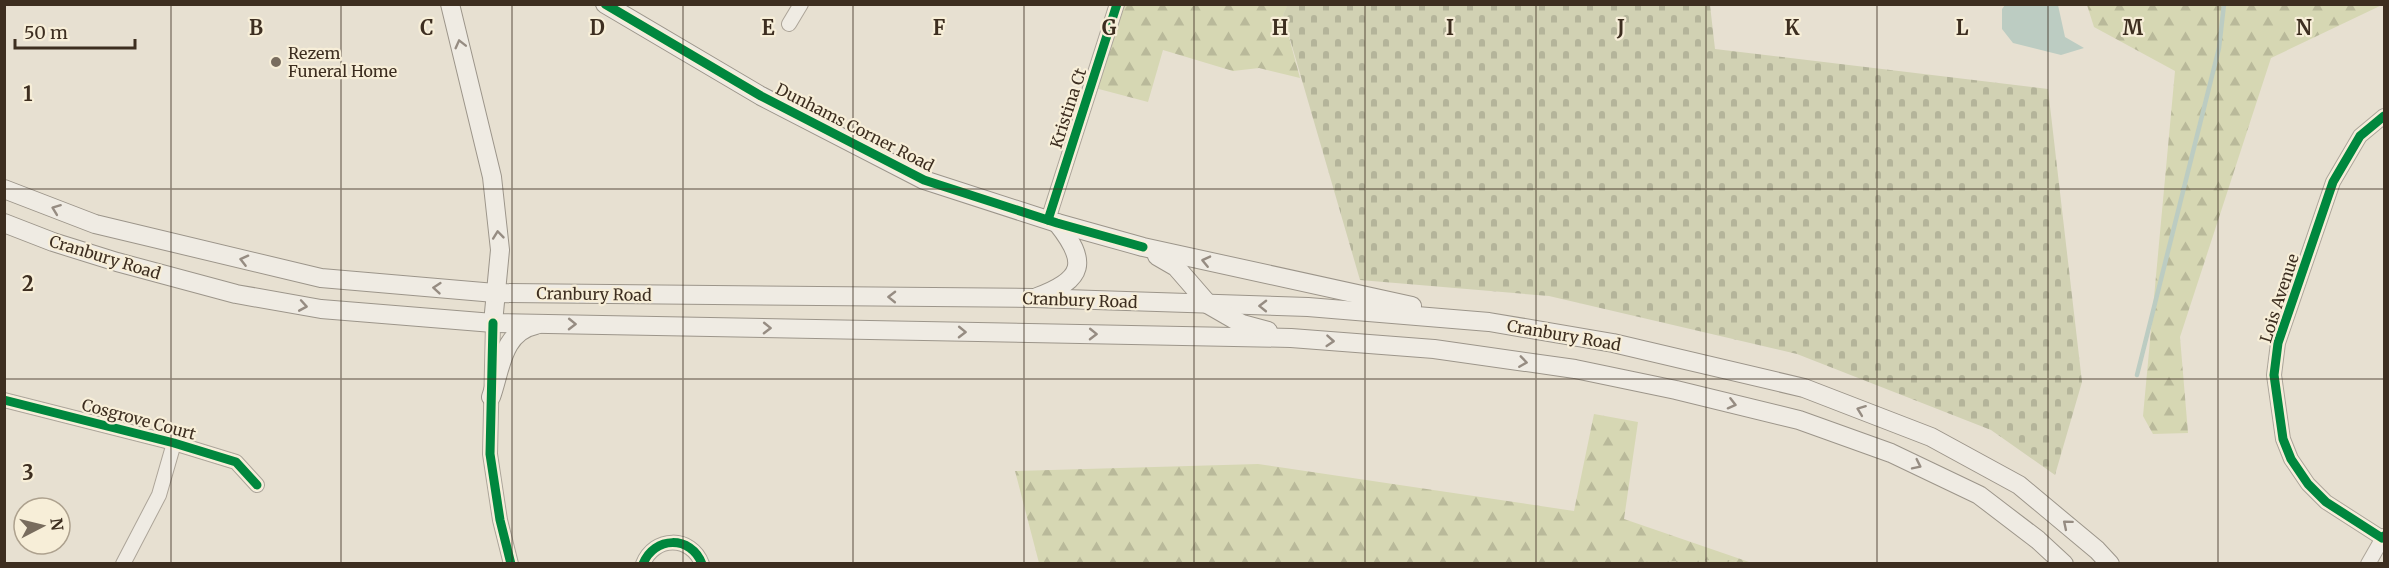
<svg xmlns="http://www.w3.org/2000/svg" width="2389" height="568" font-family="Merriweather,serif">
	<style>
		.forest { fill: url(#forest-firs) }
		.cemetery { fill: url(#cemetery-stones) }
		.park { fill: url(#park-crowns) }
		.water { fill: #bcccc2 }
		.lines { fill: none; stroke-linecap: round; stroke-linejoin: round }
		.stream { stroke: #bcccc2; stroke-width: 4.5 }
		.street-casing { stroke: #ada599; stroke-width: 16 }
		.secondary-casing { stroke: #9c958a; stroke-width: 20 }
		.street { stroke: #efebe3; stroke-width: 14 }
		.secondary { stroke: #efebe3; stroke-width: 18 }
		.cycleway-casing { stroke: #f7eed8; stroke-width: 13 }
		.cycleway { stroke: #00873e; stroke-width: 9 }
		.oneway { stroke: #968c82 }
		.grid { fill: none; stroke: #3d2e20; stroke-width: 1.5; stroke-opacity: 0.55 }
		.poi-dot { fill: #786c5e; stroke: #f7eed8; stroke-width: 2 }
		.labels { text-anchor: middle; dominant-baseline: central; stroke-width: 4.5; stroke-linejoin: round; paint-order: stroke }
		.poi-label { font-size: 16px; fill: #3d2e20; stroke: #f7eed8; text-anchor: start }
		.street-label { font-size: 16px; fill: #3d2e20; stroke: #f7eed8 }
		.grid-label { font-size: 20px; text-anchor: middle; font-weight: bold; fill: #3d2e20; stroke: #f7eed8; stroke-width: 4.5; stroke-linejoin: round; paint-order: stroke }
	</style>
	<defs>
		<pattern id="forest-firs" width="22" height="20" patternUnits="userSpaceOnUse" patternTransform="scale(1.5)"><rect width="22" height="20" fill="#d6d7b3"/><path d="M5 1l3.5 6h-7zM16 11l3.5 6h-7z" fill="#b9b99a"/></pattern>
		<pattern id="cemetery-stones" width="16" height="16" patternUnits="userSpaceOnUse" patternTransform="scale(1.5)"><rect width="16" height="16" fill="#d1d1b3"/><path d="M2 7V4a2 2 0 0 1 4 0v3zM10 15v-3a2 2 0 0 1 4 0v3z" fill="#b4b49a"/></pattern>
		<pattern id="park-crowns" width="20" height="18" patternUnits="userSpaceOnUse" patternTransform="scale(1.5)"><rect width="20" height="18" fill="#d6d7b3"/><path d="M2 6a3 3 0 1 1 6 0M12 15a3 3 0 1 1 6 0" fill="none" stroke="#b9b99a"/></pattern>
	</defs>
	<rect width="100%" height="100%" fill="#e7e0d1"/>
	<!-- forest -->
	<g class="forest">
		<path d="M1116 5H1288L1283 15 1300 78 1259 68 1233 71 1163 50 1148 102 1095 88Z"/>
		<path d="M2087 5H2382L2271 58 2180 337 2188 433 2153 434 2143 416 2175 71 2094 27Z"/>
		<path d="M1594 414 1638 422 1624 519 1752 563H1740L1731 560 1591 564 1039 563 1015 471 1258 464 1574 511Z"/>
	</g>
	<!-- cemetery -->
	<path class="cemetery" d="M1288 4 1710 5 1715 49 2048 89 2082 382 2055 475 1991 430 1797 354 1549 296 1360 280 1283 15Z"/>
	<!-- park -->
	<path class="park" d="M1731 560 1740 563H1591Z"/>
	<!-- water -->
	<path class="water" d="M2005 5H2058L2065 37 2084 48 2061 55 2013 43 2002 29V9Z"/>
	<g class="lines">
		<!-- stream -->
		<path class="stream" d="M2137 375 2219 48 2224 4"/>
		<defs>
			<g id="street">
				<path d="M789 24 801 4"/>
				<path d="M1048 220 1117 4"/>
				<path d="M493 323 490 454 500 520 511 564"/>
				<path d="M4 400 174 443 236 462 257 485"/>
				<path d="M2382 538 2326 502 2308 484 2291 459 2283 439 2274 375 2278 343 2333 182 2360 136 2384 116"/>
				<path d="M123 564 159 495 174 443"/>
				<path d="M643 564C654 536 691 535 702 564"/>
				<path d="M2368 564 2384 536"/>
			</g>
			<g id="secondary">
				<path d="M450 4 492 177 500 250 493 323"/>
				<path d="M605 4 761 96 924 180 1057 223 1143 247 1412 306"/>
				<path d="M4 189 95 224 321 278 495 293 1034 298 1308 307 1489 322 1613 343 1804 388 1931 437 2019 485 2097 550 2110 564"/>
				<path d="M4 223 53 242 117 262 236 294 321 309 493 323 1291 338 1434 349 1575 369 1676 390 1799 420 1891 453 1979 495 2038 540 2064 564"/>
				<path d="M1157 256 1176 267 1209 305 1242 324 1268 331"/>
				<path d="M1037 297C1085 279 1088 262 1057 223"/>
				<path d="M491 397C501 369 502 332 536 325"/>
			</g>
		</defs>
		<!-- street casing -->
		<use href="#street" class="street-casing"/>
		<!-- secondary casing -->
		<use href="#secondary" class="secondary-casing"/>
		<!-- street -->
		<use href="#street" class="street"/>
		<!-- secondary -->
		<use href="#secondary" class="secondary"/>
		<defs>
			<g id="cycleway">
				<path d="M605 4 761 96 924 180 1057 223 1143 247"/>
				<path d="M2384 116 2360 136 2333 182 2278 343 2274 375 2283 439 2291 459 2308 484 2326 502 2382 538 2384 536"/>
				<path d="M1048 220 1117 4"/>
				<path d="M493 323 490 454 500 520 511 564"/>
				<path d="M4 400 174 443 236 462 257 485"/>
				<path d="M643 564C654 536 691 535 702 564"/>
			</g>
		</defs>
		<!-- cycleway casing -->
		<use href="#cycleway" class="cycleway-casing"/>
		<!-- cycleway -->
		<use href="#cycleway" class="cycleway"/>
	</g>
	<!-- one-way arrows -->
	<defs><path id="oneway-chevron" d="M-2-3.5L2.5 0L-2 3.5" fill="none" stroke-width="1.6" stroke-linecap="round" stroke-linejoin="round" transform="scale(1.5)"/></defs>
	<g class="oneway">
		<use href="#oneway-chevron" transform="translate(460 44) rotate(-104)"/>
		<use href="#oneway-chevron" transform="translate(56 209) rotate(-159)"/>
		<use href="#oneway-chevron" transform="translate(498 235) rotate(-96)"/>
		<use href="#oneway-chevron" transform="translate(244 260) rotate(-166)"/>
		<use href="#oneway-chevron" transform="translate(1206 261) rotate(-167)"/>
		<use href="#oneway-chevron" transform="translate(437 288) rotate(-175)"/>
		<use href="#oneway-chevron" transform="translate(892 297) rotate(-179)"/>
		<use href="#oneway-chevron" transform="translate(303 306) rotate(10)"/>
		<use href="#oneway-chevron" transform="translate(1263 306) rotate(-179)"/>
		<use href="#oneway-chevron" transform="translate(572 324) rotate(1)"/>
		<use href="#oneway-chevron" transform="translate(767 328) rotate(1)"/>
		<use href="#oneway-chevron" transform="translate(962 332) rotate(1)"/>
		<use href="#oneway-chevron" transform="translate(1093 334) rotate(1)"/>
		<use href="#oneway-chevron" transform="translate(1330 341) rotate(4)"/>
		<use href="#oneway-chevron" transform="translate(1523 362) rotate(8)"/>
		<use href="#oneway-chevron" transform="translate(1732 404) rotate(14)"/>
		<use href="#oneway-chevron" transform="translate(1861 410) rotate(-159)"/>
		<use href="#oneway-chevron" transform="translate(1917 465) rotate(26)"/>
		<use href="#oneway-chevron" transform="translate(2067 524) rotate(-140)"/>
	</g>
	<!-- grid -->
	<path class="grid" d="M171 4V564M341 4V564M512 4V564M683 4V564M853 4V564M1024 4V564M1194 4V564M1365 4V564M1536 4V564M1706 4V564M1877 4V564M2048 4V564M2218 4V564M4 189H2384M4 379H2384"/>
	<!-- markers -->
	<circle class="poi-dot" cx="276" cy="62" r="6"/>
	<g class="labels">
		<!-- poi labels -->
		<g class="poi-label">
			<text x="288" y="53">Rezem<tspan x="288" dy="18">Funeral Home</tspan></text>
		</g>
		<!-- street labels -->
		<g class="street-label">
			<text transform="translate(1068 108) rotate(-72)">Kristina Ct</text>
			<text transform="translate(855 127) rotate(27)">Dunhams Corner Road</text>
			<text transform="translate(105 257) rotate(17)">Cranbury Road</text>
			<text transform="translate(594 294) rotate(1)">Cranbury Road</text>
			<text transform="translate(2279 298) rotate(-72)">Lois Avenue</text>
			<text transform="translate(1080 300) rotate(2)">Cranbury Road</text>
			<text transform="translate(1564 335) rotate(10)">Cranbury Road</text>
			<text transform="translate(139 419) rotate(15)">Cosgrove Court</text>
		</g>
	</g>
	<g class="grid-label">
		<text x="256" y="35">B</text>
		<text x="427" y="35">C</text>
		<text x="597" y="35">D</text>
		<text x="768" y="35">E</text>
		<text x="939" y="35">F</text>
		<text x="1109" y="35">G</text>
		<text x="1280" y="35">H</text>
		<text x="1450" y="35">I</text>
		<text x="1621" y="35">J</text>
		<text x="1792" y="35">K</text>
		<text x="1962" y="35">L</text>
		<text x="2133" y="35">M</text>
		<text x="2304" y="35">N</text>
		<text x="28" y="101">1</text>
		<text x="28" y="291">2</text>
		<text x="28" y="480">3</text>
	</g>
	<!-- border -->
	<rect width="2389" height="568" fill="none" stroke="#3d2e20" stroke-width="12"/>
	<!-- north arrow -->
	<g transform="translate(42 526) rotate(83)"><circle r="28" fill="#f7eed8" stroke="#ada18e" stroke-width="1.5"/>
	<path d="M0-4.5L10 22L0 15L-10 22Z" fill="#786c5e"/>
	<text y="-9" font-size="16" font-weight="bold" text-anchor="middle" fill="#3d2e20">N</text>
	</g>
	<!-- scale -->
	<path d="M15 39v9h120v-9" fill="none" stroke="#3d2e20" stroke-width="3"/>
	<text x="24" y="39" font-size="18" fill="#3d2e20" stroke="#f7eed8" stroke-width="4.5" paint-order="stroke">50 m</text>
</svg>
